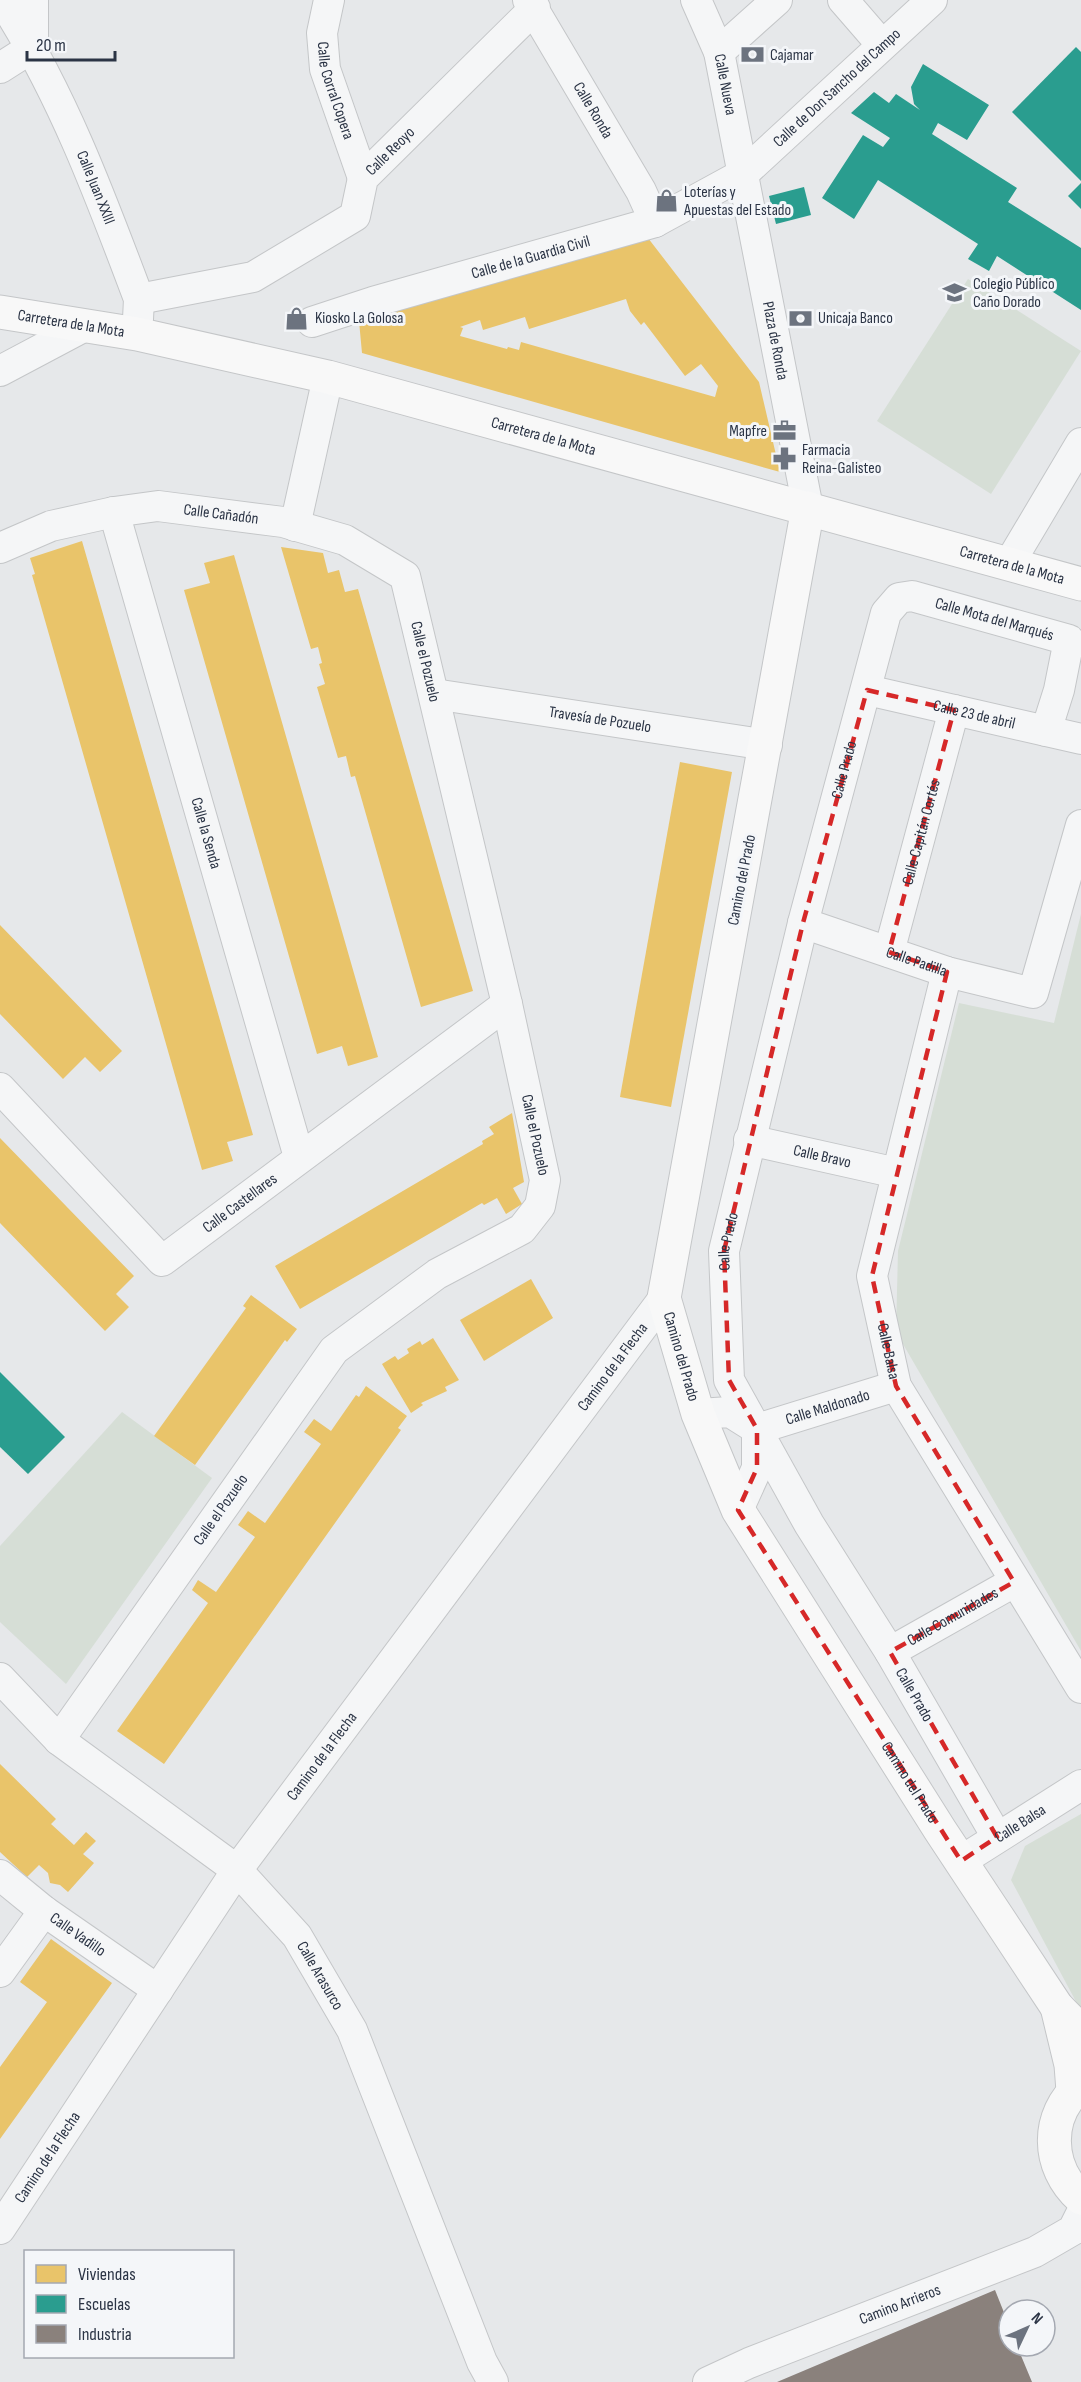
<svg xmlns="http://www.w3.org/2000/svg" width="1081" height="2382" font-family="'Sofia Sans Condensed',sans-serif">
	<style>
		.green { fill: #d6ded6 }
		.homes { fill: #e9c46a; fill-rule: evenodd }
		.schools { fill: #2a9d8f }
		.industry { fill: #8a817c }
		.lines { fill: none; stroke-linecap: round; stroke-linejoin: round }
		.street-casing { stroke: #c4c6c8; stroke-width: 32 }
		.secondary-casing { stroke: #c4c6c8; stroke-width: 35 }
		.street { stroke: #f5f6f7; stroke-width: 30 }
		.secondary { stroke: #f8f8f8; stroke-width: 33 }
		.marked { fill: none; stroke: #d62828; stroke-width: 4.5; stroke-dasharray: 12 8; stroke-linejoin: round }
		.labels { text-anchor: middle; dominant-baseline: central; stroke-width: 6; stroke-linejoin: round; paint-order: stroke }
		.poi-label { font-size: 16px; fill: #2b3445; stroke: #f4f6f9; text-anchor: start }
		.street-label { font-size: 16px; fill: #2b3445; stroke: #f4f6f9 }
	</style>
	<rect width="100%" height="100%" fill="#e6e8ea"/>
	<!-- green -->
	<g class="green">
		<path d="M968 279 1081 351 991 494 877 421Z"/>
		<path d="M1081 914V1651L896 1332 898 1251 959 1003 1054 1023Z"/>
		<path d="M122 1412 212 1478 66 1684 0 1622V1546Z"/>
		<path d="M1081 1814V2011L1011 1880 1025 1846Z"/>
	</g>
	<!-- homes -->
	<g class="homes">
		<path d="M648 238 759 382 780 472 362 353 359 321ZM626 299 630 311 641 325 644 322 685 376 701 364 718 386 715 397 521 342 519 350 508 347 507 349 460 336 463 328 460 327 480 320 483 330 525 317 529 329Z"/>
		<path d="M82 541 253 1135 227 1142 233 1161 202 1170 32 575 35 574 30 558Z"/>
		<path d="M281 547 323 553 328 573 339 570 345 592 358 589 473 991 421 1007 355 776 351 777 346 756 338 758 317 687 325 684 319 664 322 663 318 647 311 649Z"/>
		<path d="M234 555 378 1057 348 1066 342 1046 317 1054 184 590 210 583 204 563Z"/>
		<path d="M680 762 732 772 671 1107 620 1097Z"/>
		<path d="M0 925 122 1051 100 1072 85 1057 63 1079 0 1014Z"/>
		<path d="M512 1113 524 1182 513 1188 522 1204 506 1214 497 1198 484 1205 482 1203 300 1309 275 1266 483 1144 482 1141 494 1134 489 1127Z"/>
		<path d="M0 1138 134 1276 116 1294 129 1307 105 1331 0 1223Z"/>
		<path d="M531 1279 553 1318 484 1361 460 1320Z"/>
		<path d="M251 1295 297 1329 287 1342 285 1340 195 1465 154 1436 246 1308 243 1306Z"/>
		<path d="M433 1338 459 1380 445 1387 447 1391 421 1403 423 1405 411 1413 382 1364 395 1356 398 1360 409 1353 407 1349 420 1341 422 1345Z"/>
		<path d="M366 1386 407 1416 398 1428 401 1430 164 1764 117 1731 208 1603 192 1590 198 1580 216 1592 255 1537 238 1525 248 1511 265 1523 321 1444 304 1432 314 1419 331 1431 356 1395 359 1397Z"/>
		<path d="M0 1764 56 1819 51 1824 74 1845 86 1832 96 1841 83 1854 94 1863 68 1892 60 1885 50 1883 48 1873 39 1865 27 1877 0 1852Z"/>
		<path d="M51 1939 112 1983 0 2139V2067L47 2002 20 1982Z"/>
	</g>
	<!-- schools -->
	<g class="schools">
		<path d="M1076 47 1081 52V181L1012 112Z"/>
		<path d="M923 64 989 105 967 140 938 123 932 134 1017 188 1008 202 1081 248V310L997 256 989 271 968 259 978 244 878 180 854 219 822 198 863 135 883 147 890 138 851 113 874 92 889 103 896 94 920 110 914 104 911 87Z"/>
		<path d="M1081 183V209L1068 196Z"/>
		<path d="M804 187 811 215 776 224 769 196Z"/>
		<path d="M0 1372 65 1437 28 1474 0 1447Z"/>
	</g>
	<!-- industry -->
	<path class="industry" d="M995 2290 1009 2325V2346H1017L1032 2382H777Z"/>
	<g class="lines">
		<defs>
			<g id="street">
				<path id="s1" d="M2 0C62 93 100 195 139 299L138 319"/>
				<path id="s2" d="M329 0 322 33 325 69 363 178"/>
				<path id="s3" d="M528 0 641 191 655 222"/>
				<path id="s4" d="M696 0 719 52 808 508"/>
				<path d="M843 0 882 45"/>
				<path d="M33 47V0"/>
				<path d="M719 52 777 0"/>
				<path d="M0 68 33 47"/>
				<path id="s5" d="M139 299 253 277 355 216 363 178 535 8"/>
				<path id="s6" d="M312 322 373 302 655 222 743 174 932 0"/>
				<path d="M0 371 83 327"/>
				<path id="s7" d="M114 512 299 1157"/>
				<path d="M295 526 328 377"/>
				<path id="s8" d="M0 548 51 526 114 512 158 506 283 522 345 540 405 576 507 1004 545 1180 540 1206 522 1229 437 1274 334 1350 59 1740"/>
				<path d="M1009 564 1081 443"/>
				<path id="s9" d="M867 690 1081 739"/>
				<path id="s10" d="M434 694 767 745"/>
				<path id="s11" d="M803 923 947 972 1033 993 1081 825"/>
				<path id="s12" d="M889 952 954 710"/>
				<path id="s13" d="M947 972 872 1276 896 1386 1081 1688"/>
				<path id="s14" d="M0 1088 162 1261 507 1004"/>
				<path id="s15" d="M749 1140 897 1173"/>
				<path d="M698 1414 730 1412 757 1429V1468L738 1510"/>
				<path id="s16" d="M757 1429 896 1386"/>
				<path id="s17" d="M890 1652 1014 1582"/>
				<path id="s18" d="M0 1678 59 1740 237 1870 297 1936 352 2030 482 2362 493 2382"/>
				<path id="s19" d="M997 1837 890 1652 809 1524 729 1380 724 1251 803 923 886 613 899 598 912 596 1069 640 1059 690 1046 731"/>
				<path id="s20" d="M961 1861 1081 1785"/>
				<path id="s21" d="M0 1875 44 1911 158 1990"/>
				<path d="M0 1972 44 1911"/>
				<path id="s22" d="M0 2229 237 1870 664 1298"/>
				<path id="s23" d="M708 2382 749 2363 1035 2252 1073 2230 1081 2214"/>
			</g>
			<g id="secondary">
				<path id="s24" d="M0 312 137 334 328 377 1081 584"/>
				<path id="s25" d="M808 508 664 1298 698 1414 738 1510 940 1830 1057 2007 1081 2031"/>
				<path d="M1057 2007 1071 2065 1073 2091"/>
				<path d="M1081 2085C1045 2115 1046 2167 1081 2198"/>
			</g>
		</defs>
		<!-- street casing -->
		<use href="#street" class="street-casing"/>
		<!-- secondary casing -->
		<use href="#secondary" class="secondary-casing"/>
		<!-- street -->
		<use href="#street" class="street"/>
		<!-- secondary -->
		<use href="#secondary" class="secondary"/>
	</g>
	<!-- marked area -->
	<path class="marked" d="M867 690 954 710 889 952 947 972 872 1276 896 1386 1014 1582 890 1652 997 1837 961 1861 738 1510 757 1468V1429L729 1380 724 1251 803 923Z"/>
	<!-- icons -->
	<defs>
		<symbol id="bank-bare" viewBox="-9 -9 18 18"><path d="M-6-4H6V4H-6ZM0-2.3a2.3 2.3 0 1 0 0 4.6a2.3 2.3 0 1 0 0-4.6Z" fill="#6c737f" stroke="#f4f6f9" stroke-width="2.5" paint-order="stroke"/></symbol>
		<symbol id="shop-bare" viewBox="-9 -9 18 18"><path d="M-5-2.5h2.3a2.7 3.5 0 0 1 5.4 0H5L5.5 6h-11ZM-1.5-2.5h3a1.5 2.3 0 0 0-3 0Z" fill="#6c737f" stroke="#f4f6f9" stroke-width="2.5" paint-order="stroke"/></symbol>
		<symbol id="school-bare" viewBox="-9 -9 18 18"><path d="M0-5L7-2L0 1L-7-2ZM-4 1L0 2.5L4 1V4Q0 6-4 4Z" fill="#6c737f" stroke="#f4f6f9" stroke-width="2.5" paint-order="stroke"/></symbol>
		<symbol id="office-bare" viewBox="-9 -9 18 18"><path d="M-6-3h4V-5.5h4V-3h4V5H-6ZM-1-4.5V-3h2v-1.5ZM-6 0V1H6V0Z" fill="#6c737f" stroke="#f4f6f9" stroke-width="2.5" paint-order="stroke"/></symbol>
		<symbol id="pharmacy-bare" viewBox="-9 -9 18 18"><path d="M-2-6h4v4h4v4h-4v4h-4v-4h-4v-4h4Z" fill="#6c737f" stroke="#f4f6f9" stroke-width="2.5" paint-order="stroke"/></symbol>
	</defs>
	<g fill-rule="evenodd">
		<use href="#bank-bare" x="736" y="38" width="33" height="33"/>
		<use href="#shop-bare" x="650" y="184" width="33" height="33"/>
		<use href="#school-bare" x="938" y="276" width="33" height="33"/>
		<use href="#shop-bare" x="280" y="302" width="33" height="33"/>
		<use href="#bank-bare" x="784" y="302" width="33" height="33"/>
		<use href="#office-bare" x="768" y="414" width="33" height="33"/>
		<use href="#pharmacy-bare" x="768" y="442" width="33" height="33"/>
	</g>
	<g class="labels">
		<!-- poi labels -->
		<g class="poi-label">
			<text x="770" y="55">Cajamar</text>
			<text x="684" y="192">Loterías y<tspan x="684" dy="18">Apuestas del Estado</tspan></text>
			<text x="973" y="284">Colegio Público<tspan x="973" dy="18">Caño Dorado</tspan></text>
			<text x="315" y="318">Kiosko La Golosa</text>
			<text x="818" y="318">Unicaja Banco</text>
			<text x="767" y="431" text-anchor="end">Mapfre</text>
			<text x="802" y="450">Farmacia<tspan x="802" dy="18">Reina-Galisteo</tspan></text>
		</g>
		<!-- street labels -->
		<g class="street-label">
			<text stroke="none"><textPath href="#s4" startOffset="90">Calle Nueva</textPath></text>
			<text stroke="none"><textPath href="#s6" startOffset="585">Calle de Don Sancho del Campo</textPath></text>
			<text stroke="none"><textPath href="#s2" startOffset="93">Calle Corral Copera</textPath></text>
			<text stroke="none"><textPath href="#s3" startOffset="128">Calle Ronda</textPath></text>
			<text stroke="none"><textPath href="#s5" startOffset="312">Calle Reoyo</textPath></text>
			<text stroke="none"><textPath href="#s1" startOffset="210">Calle Juan XXIII</textPath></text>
			<text stroke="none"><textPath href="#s6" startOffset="228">Calle de la Guardia Civil</textPath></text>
			<text stroke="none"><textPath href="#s24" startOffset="72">Carretera de la Mota</textPath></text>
			<text stroke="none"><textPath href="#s4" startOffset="351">Plaza de Ronda</textPath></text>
			<text stroke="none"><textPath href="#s24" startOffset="558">Carretera de la Mota</textPath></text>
			<text stroke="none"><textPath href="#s8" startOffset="228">Calle Cañadón</textPath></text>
			<text stroke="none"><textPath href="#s24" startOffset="1044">Carretera de la Mota</textPath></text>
			<text stroke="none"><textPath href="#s19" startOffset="1436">Calle Mota del Marqués</textPath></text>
			<text stroke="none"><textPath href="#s8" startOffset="513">Calle el Pozuelo</textPath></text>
			<text stroke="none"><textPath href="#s9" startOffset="110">Calle 23 de abril</textPath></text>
			<text stroke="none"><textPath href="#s10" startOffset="168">Travesía de Pozuelo</textPath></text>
			<text stroke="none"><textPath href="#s19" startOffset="1155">Calle Prado</textPath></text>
			<text stroke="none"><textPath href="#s12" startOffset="124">Calle Capitán Cortés</textPath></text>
			<text stroke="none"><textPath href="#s7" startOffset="334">Calle la Senda</textPath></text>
			<text transform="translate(742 880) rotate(-79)">Camino del Prado</text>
			<text stroke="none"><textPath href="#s11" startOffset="120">Calle Padilla</textPath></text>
			<text stroke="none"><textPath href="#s8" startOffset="999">Calle el Pozuelo</textPath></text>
			<text stroke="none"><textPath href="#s15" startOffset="75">Calle Bravo</textPath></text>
			<text stroke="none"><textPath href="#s14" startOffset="334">Calle Castellares</textPath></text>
			<text stroke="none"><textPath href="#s19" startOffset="669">Calle Prado</textPath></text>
			<text stroke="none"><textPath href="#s13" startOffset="390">Calle Balsa</textPath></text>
			<text stroke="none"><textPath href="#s25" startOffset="864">Camino del Prado</textPath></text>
			<text stroke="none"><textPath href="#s22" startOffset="1058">Camino de la Flecha</textPath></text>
			<text stroke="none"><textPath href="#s16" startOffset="74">Calle Maldonado</textPath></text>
			<text transform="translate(221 1510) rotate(-55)">Calle el Pozuelo</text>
			<text stroke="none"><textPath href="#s17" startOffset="72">Calle Comunidades</textPath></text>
			<text transform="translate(914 1695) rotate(60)">Calle Prado</text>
			<text stroke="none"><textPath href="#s22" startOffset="572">Camino de la Flecha</textPath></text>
			<text stroke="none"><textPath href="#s25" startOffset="1350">Camino del Prado</textPath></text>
			<text stroke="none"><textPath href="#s20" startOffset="70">Calle Balsa</textPath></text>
			<text stroke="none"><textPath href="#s21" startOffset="98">Calle Vadillo</textPath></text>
			<text stroke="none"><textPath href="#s18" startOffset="441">Calle Arasurco</textPath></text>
			<text stroke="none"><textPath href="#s22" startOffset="86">Camino de la Flecha</textPath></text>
			<text stroke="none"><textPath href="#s23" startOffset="207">Camino Arrieros</textPath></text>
		</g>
	</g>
	<!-- legend -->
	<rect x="24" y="2250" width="210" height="108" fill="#f4f6f9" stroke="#a4a8b1" stroke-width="1.5"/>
	<rect x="36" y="2265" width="30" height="18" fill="#e9c46a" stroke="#a4a8b1" stroke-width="1.5"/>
	<text x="78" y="2280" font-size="18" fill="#2b3445">Viviendas</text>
	<rect x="36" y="2295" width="30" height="18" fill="#2a9d8f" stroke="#a4a8b1" stroke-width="1.5"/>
	<text x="78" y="2310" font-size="18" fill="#2b3445">Escuelas</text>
	<rect x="36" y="2325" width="30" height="18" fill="#8a817c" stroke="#a4a8b1" stroke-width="1.5"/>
	<text x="78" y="2340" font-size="18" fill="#2b3445">Industria</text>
	<!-- north arrow -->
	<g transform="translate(1027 2328) rotate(46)"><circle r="28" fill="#f4f6f9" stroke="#a4a8b1" stroke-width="1.5"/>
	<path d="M0-4.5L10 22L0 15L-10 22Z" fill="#6c737f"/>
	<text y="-9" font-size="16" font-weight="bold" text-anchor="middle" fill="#2b3445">N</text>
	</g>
	<!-- scale -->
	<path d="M27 51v9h88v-9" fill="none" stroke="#2b3445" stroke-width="3"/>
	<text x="36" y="51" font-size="18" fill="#2b3445" stroke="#f4f6f9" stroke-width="4.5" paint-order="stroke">20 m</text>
</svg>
